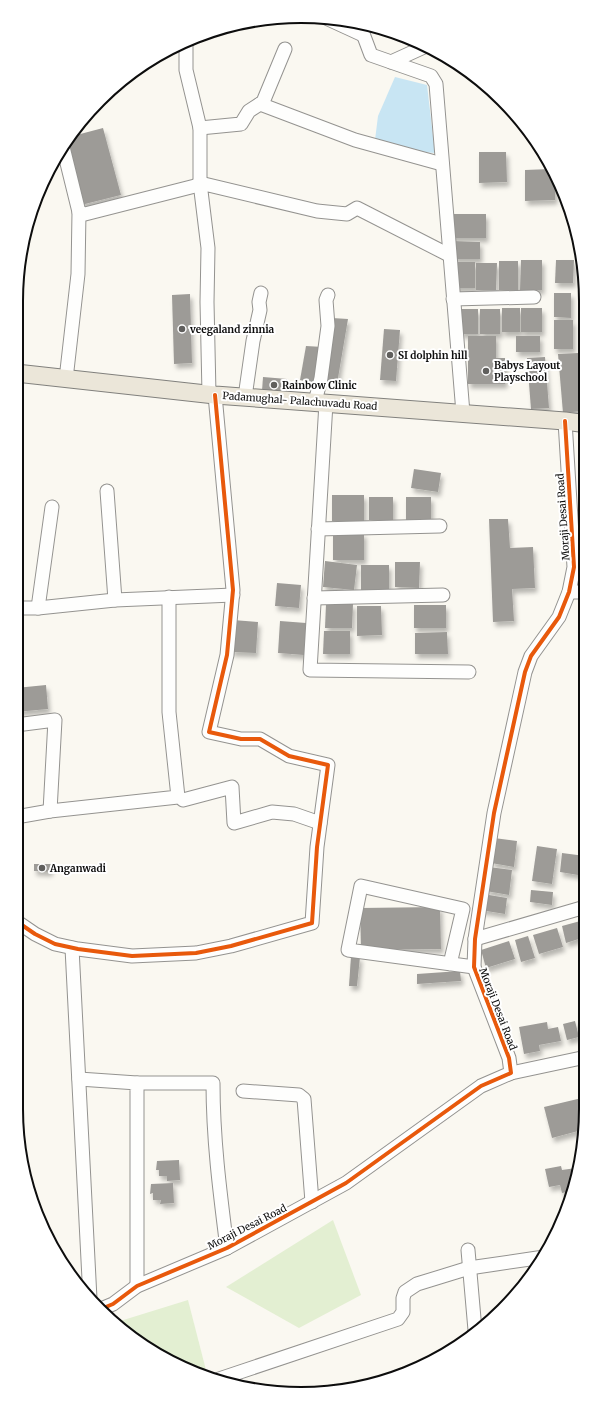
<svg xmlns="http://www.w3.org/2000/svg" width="602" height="1410" font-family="Merriweather,serif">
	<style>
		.green { fill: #e3efd2 }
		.water { fill: #c8e5f3 }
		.building { fill: #9d9b97; filter: url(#shadow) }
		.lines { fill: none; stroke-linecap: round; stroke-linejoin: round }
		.minor-casing { stroke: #949390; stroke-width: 15 }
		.major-casing { stroke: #81807d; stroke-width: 19 }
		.minor { stroke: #fefefd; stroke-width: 13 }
		.major { stroke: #ebe6d9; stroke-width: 17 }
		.cycleway-casing { stroke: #fff; stroke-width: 6 }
		.cycleway { stroke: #e8590c; stroke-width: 4 }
		.poi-dot { fill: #605f5d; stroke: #fff; stroke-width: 1.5 }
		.labels { text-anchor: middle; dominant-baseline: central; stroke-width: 4; stroke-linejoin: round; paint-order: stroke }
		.poi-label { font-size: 10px; font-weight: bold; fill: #0d0d0d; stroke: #fff; text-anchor: start }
		.street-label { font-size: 10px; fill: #0d0d0d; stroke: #fff }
		.rim { fill: none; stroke: #0d0d0d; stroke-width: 2 }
	</style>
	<defs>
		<filter id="shadow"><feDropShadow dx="2.5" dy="4.5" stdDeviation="2" flood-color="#0004"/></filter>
	</defs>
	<rect width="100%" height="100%" fill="#faf8f1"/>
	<!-- green -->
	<g class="green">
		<path d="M333 1220 361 1295 299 1328 226 1287Z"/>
		<path d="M188 1300 207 1374 159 1356 117 1322Z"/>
	</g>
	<!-- water -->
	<path class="water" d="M395 77 427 85 435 153 374 148 378 116Z"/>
	<!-- building -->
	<g class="building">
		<path d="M103 128 121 195 81 205 66 142 69 137Z"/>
		<path d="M479 152H506L507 182 479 183Z"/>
		<path d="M551 169 555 176V200L525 201V170Z"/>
		<path d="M561 185 564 192 567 203H561Z"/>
		<rect x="449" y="214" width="37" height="24"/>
		<path d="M453 241 480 242V259H453Z"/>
		<path d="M521 260H542V290H520Z"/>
		<path d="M556 260H574L573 283H555Z"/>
		<rect x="499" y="261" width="19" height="29"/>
		<rect x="454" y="262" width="21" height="26"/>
		<path d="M476 263H497L496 290H476Z"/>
		<path d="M554 293H571V318L554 317Z"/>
		<path d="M190 294 192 363 174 364 172 295Z"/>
		<rect x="502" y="308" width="18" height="24"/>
		<rect x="521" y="308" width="21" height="24"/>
		<rect x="460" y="309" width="18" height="25"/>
		<rect x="480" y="309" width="20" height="25"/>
		<path d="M332 318 348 319 337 384 324 383Z"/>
		<rect x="554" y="320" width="19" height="29"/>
		<path d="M384 329 400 330 396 381 380 380Z"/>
		<path d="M468 336H496V358H505V384H468Z"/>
		<rect x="516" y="336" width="24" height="16"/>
		<path d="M306 346 323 347 317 383 300 380Z"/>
		<path d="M578 353 582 411 563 413 558 354Z"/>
		<path d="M545 357 549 408 531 409 527 358Z"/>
		<path d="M263 377 287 379 286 393 262 391Z"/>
		<path d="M414 469 441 473 438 492 411 488Z"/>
		<rect x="332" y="495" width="32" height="26"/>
		<rect x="369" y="497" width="24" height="23"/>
		<path d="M406 497H431V522L406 521Z"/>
		<path d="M489 519H508L510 548 533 547 535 588 512 589 514 621 493 622Z"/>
		<rect x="333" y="533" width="31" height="27"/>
		<path d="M325 561 357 565 354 590 323 587Z"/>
		<path d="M395 562H420L419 588 395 587Z"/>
		<rect x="361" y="565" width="28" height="25"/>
		<path d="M277 583 301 585 299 608 275 606Z"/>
		<path d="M326 604H353L352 628H325Z"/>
		<rect x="414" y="605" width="32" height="23"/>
		<path d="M357 606H381L382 635 357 636Z"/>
		<path d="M233 620 258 622 256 653 231 652Z"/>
		<path d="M280 621 306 623 304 655 278 653Z"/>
		<path d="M324 631H350V654H323Z"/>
		<path d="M447 632 448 654H415V633Z"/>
		<path d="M46 685 48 709 16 712V688Z"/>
		<path d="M494 838 517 841 514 867 491 863Z"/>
		<path d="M537 846 557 849 552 884 532 881Z"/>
		<path d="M562 853 585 856 584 876 560 872Z"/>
		<path d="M34 864H51L50 872 34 871Z"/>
		<path d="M489 867 512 870 509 895 486 891Z"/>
		<path d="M531 890 553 892 552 905 530 902Z"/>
		<path d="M483 894 507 898 505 914 480 910Z"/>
		<path d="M440 907 441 949 361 950 360 908Z"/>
		<path d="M584 920 585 926V937L566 943 562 926Z"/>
		<path d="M557 928 563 947 539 954 533 935Z"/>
		<path d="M528 936 535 958 521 962 515 940Z"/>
		<path d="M509 941 515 959 486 968 481 950Z"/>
		<path d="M351 956 360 957 357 986H349Z"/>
		<path d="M460 971 461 981 417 984V974Z"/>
		<path d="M575 1021 579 1037 567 1040 563 1024Z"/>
		<path d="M547 1022 548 1029 558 1027 561 1041 539 1045 540 1051 524 1054 519 1027Z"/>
		<path d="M586 1097V1109L582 1130 552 1138 544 1107Z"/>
		<path d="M179 1160 180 1180 167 1181V1176H159V1170H156L157 1161Z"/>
		<path d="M561 1166 562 1170 576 1168 572 1191 562 1193 560 1185 549 1187 545 1169Z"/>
		<path d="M173 1183 174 1203 160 1204 161 1200H153V1193L150 1194 151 1184Z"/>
	</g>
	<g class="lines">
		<defs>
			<g id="minor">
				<path d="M326 18 363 35"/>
				<path d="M359 23 371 55 431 76 436 84 463 413"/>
				<path d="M391 62 424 47"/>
				<path d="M260 104 355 140 442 164"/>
				<path d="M200 128 241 124 249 111 263 102 285 49"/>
				<path d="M63 147 79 212 85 214 195 186 200 183V128L186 70V41"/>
				<path d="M453 299 534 297"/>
				<path d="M66 379 78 274 79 212"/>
				<path d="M209 394 207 302 208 248 200 183 317 211 347 214 357 208 449 255"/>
				<path d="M245 397 253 341 260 310 259 302 261 293"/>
				<path d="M315 402 321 378 328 326 326 300 328 295"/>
				<path d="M326 403 310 670 469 672"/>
				<path d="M107 491 115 600"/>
				<path d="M318 529 440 526"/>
				<path d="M569 592H584"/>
				<path d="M314 598 443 595"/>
				<path d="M16 608H38L115 600 233 595"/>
				<path d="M38 608 52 507"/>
				<path d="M16 725 55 720 50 811 178 797 169 712V597"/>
				<path d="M183 800 232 787 234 823 272 812 294 814 320 823"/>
				<path d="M16 817 50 811"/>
				<path d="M16 921 35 934 55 944 78 949 132 956 196 953 231 946 312 923 317 847 328 765 289 756 260 739H241L209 732 227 655 233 590 215 395"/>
				<path d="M475 939 585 907"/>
				<path d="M72 948 90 1299"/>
				<path d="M450 964 463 909 361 886 348 950 474 967"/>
				<path d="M511 1073 586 1057"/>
				<path d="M79 1079 137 1083V1286"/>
				<path d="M137 1083H213C213 1139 220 1193 227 1248"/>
				<path d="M243 1091 299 1095 304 1099 312 1202"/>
				<path d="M468 1250 475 1330"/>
				<path d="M101 1309 113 1304 137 1286 227 1248 346 1183 481 1086 511 1073 509 1058 474 967 475 939 494 813 525 672 531 656 559 617 569 592 574 567 565 421"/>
				<path d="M219 1379 398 1319 403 1312V1298L405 1292 417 1284 469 1268 544 1257"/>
			</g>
			<path id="major" d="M16 373 215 395 565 421 580 423 584 425"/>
		</defs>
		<!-- minor casing -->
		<use href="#minor" class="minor-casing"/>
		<!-- major casing -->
		<use href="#major" class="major-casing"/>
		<!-- minor -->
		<use href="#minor" class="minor"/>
		<!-- major -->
		<use href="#major" class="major"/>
		<defs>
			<g id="cycleway">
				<path d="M16 921 35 934 55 944 78 949 132 956 196 953 231 946 312 923 317 847 328 765 289 756 260 739H241L209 732 227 655 233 590 215 395"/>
				<path d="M101 1309 113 1304 137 1286 227 1248 346 1183 481 1086 511 1073 509 1058 474 967 475 939 494 813 525 672 531 656 559 617 569 592 574 567 565 421"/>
			</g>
		</defs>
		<!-- cycleway casing -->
		<use href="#cycleway" class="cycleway-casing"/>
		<!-- cycleway -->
		<use href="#cycleway" class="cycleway"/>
	</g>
	<!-- markers -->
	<g class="poi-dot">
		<circle cx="182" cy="329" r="4"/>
		<circle cx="390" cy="355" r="4"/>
		<circle cx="486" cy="371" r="4"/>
		<circle cx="274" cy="385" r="4"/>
		<circle cx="42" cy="868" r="4"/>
	</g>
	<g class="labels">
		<!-- poi labels -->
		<g class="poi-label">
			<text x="190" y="329">veegaland zinnia</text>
			<text x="398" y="355">SI dolphin hill</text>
			<text x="494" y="365">Babys Layout<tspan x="494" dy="12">Playschool</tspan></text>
			<text x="282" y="385">Rainbow Clinic</text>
			<text x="50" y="868">Anganwadi</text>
		</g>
		<!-- street labels -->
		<g class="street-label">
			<text transform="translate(300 401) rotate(4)">Padamughal- Palachuvadu Road</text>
			<text transform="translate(563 517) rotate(-94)">Moraji Desai Road</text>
			<text transform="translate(498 1009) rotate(69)">Moraji Desai Road</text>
			<text transform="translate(247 1227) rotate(-27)">Moraji Desai Road</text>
		</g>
	</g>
	<!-- crop -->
	<path d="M0 0H602V1410H0ZM301 23H301A278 278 0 0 1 579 301V1109A278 278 0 0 1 301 1387H301A278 278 0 0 1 23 1109V301A278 278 0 0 1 301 23Z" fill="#fff" fill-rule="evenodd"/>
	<path class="rim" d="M301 23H301A278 278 0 0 1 579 301V1109A278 278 0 0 1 301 1387H301A278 278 0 0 1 23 1109V301A278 278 0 0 1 301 23Z"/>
</svg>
